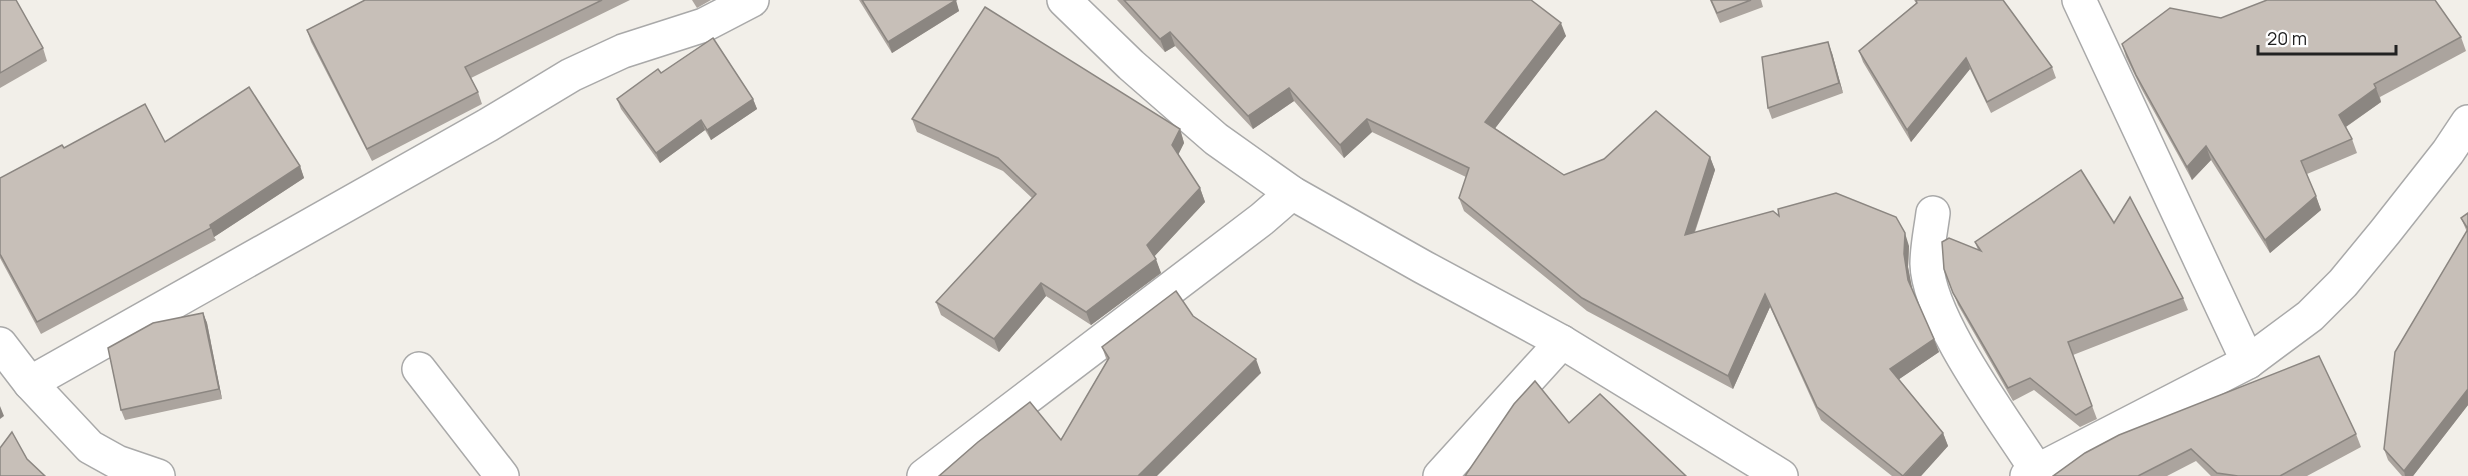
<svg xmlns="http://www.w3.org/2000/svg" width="2468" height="476" font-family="Manrope,sans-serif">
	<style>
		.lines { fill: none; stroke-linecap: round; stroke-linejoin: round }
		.minor-casing { stroke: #a9a9a9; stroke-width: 36 }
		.minor { stroke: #fff; stroke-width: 33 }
		.wall { fill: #aba49e }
		.shaded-wall { fill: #8b8681 }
		.building { fill: #c7bfb8; stroke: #8b8681; stroke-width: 1.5 }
	</style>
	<rect width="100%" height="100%" fill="#f2efe9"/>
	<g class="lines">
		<defs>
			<g id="minor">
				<path d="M1064 0 1131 65 1216 139 1292 193 1423 267 1562 342 1781 476"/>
				<path d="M2079 0 2248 362"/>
				<path d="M1933 213C1931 229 1927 247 1927 264 1928 319 2006 422 2037 471"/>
				<path d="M0 344 30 383 90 447 117 462 158 476"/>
				<path d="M419 369 502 476"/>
				<path d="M30 383 488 125 571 75 623 51 704 25 752 0"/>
				<path d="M924 476 1262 219 1292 193"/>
				<path d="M1440 476 1562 342"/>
				<path d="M2027 476 2248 362 2310 316 2343 283 2385 232 2448 152 2468 122"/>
			</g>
		</defs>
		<!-- minor casing -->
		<use href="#minor" class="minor-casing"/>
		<!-- minor -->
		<use href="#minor" class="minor"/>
	</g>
	<!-- wall -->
	<g class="wall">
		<path d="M0 0 43 48 47 61 0 88Z"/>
		<path d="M365 0H630L471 78 478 92 482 104 372 161 311 42 307 30Z"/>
		<path d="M692 0H711L697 8Z"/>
		<path d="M859 0H955L959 11 892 53Z"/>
		<path d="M1117 0H1531L1566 36 1495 128 1564 175 1710 157 1715 170 1695 232 1779 216 1909 246 1908 267 1912 289 1939 352 1899 379 1943 433 1948 446 1921 476H1892L1821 420 1770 307 1733 389 1587 311 1464 211 1459 198 1466 177 1372 132 1344 158 1294 101 1253 129 1175 46 1165 52Z"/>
		<path d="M1710 0H1761L1763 7 1720 23Z"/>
		<path d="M1914 0H2003L2052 67 2056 78 1991 113 1970 69 1911 142 1863 62 1859 51 1916 3Z"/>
		<path d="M2221 18 2461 37 2466 51 2380 97 2381 102 2346 127 2352 139 2357 153 2307 174 2321 210 2270 253 2211 160 2192 180 2141 88 2126 57 2122 44Z"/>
		<path d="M1832 53 1843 93 1772 119 1768 108Z"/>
		<path d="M661 73 753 99 757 109 711 140 705 130 660 163 621 109 617 99Z"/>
		<path d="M912 119 1180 129 1184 143 1178 155 1200 188 1205 202 1154 256 1161 273 1091 325 1046 296 999 352 941 315 936 302 1032 198 1003 171 917 132Z"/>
		<path d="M165 142 300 166 304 178 214 237 216 240 41 334 0 258V178Z"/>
		<path d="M2468 213V405L2413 476H2402L2388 460 2384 449 2467 232 2461 218Z"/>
		<path d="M2114 223 2183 298 2188 310 2073 355 2097 419 2080 427 2034 390 2013 401 1958 305 1944 269 1978 250 1975 242Z"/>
		<path d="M203 313 207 323 222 399 125 420 121 410Z"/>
		<path d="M1193 316 1261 373 1061 440 1107 361 1102 347Z"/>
		<path d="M2356 434 2361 447 2307 476H2211L2196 461 2167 476H2053L2085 453Z"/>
	</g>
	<!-- shaded-wall -->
	<g class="shaded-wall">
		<path d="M956 0 959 11 892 53 888 42Z"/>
		<path d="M1561 23 1566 36 1490 135 1485 122Z"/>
		<path d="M1170 32 1175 46 1165 52 1160 39Z"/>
		<path d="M1828 42 1832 53 1843 93 1839 83Z"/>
		<path d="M1966 58 1970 69 1911 142 1907 130Z"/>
		<path d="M1289 88 1294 101 1253 129 1248 116Z"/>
		<path d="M2376 88 2381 102 2344 128 2339 115Z"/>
		<path d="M753 99 757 109 711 140 707 130Z"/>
		<path d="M1367 119 1372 132 1344 158 1340 145Z"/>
		<path d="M701 120 705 130 660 163 656 153Z"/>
		<path d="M1180 129 1184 143 1176 159 1172 145Z"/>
		<path d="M2206 146 2211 160 2192 180 2187 167Z"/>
		<path d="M1710 157 1715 170 1689 248 1685 235Z"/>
		<path d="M300 166 304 178 214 237 210 225Z"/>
		<path d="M1200 188 1205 202 1152 259 1147 245Z"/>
		<path d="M2316 196 2321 210 2270 253 2265 240Z"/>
		<path d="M1905 233 1909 246 1908 267 1913 293 1908 280 1904 254Z"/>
		<path d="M1156 259 1161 273 1091 325 1086 312Z"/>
		<path d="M1041 283 1046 296 999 352 994 339Z"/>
		<path d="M1765 294 1770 307 1733 389 1728 376Z"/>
		<path d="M203 313 207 323 222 399 219 389Z"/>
		<path d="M1934 339 1939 352 1895 382 1890 369Z"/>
		<path d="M1256 359 1261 373 1157 476H1138Z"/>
		<path d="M2468 389V405L2413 476H2405L2404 471Z"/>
		<path d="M0 406 4 416 0 419Z"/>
		<path d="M1943 433 1948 446 1921 476H1904Z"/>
	</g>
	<!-- building -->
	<g class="building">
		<path d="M0 0H16L43 48 0 73Z"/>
		<path d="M365 0H602L465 67 478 92 367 149 307 30Z"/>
		<path d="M862 0H956L888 42Z"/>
		<path d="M1124 0H1531L1561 23 1485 122 1564 175 1604 159 1656 111 1710 157 1685 235 1773 211 1779 216 1778 209 1836 193 1896 217 1905 233 1904 254 1908 280 1934 339 1890 369 1943 433 1903 476 1817 407 1765 294 1728 376 1582 298 1459 198 1469 168 1367 119 1340 145 1289 88 1248 116 1170 32 1160 39Z"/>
		<path d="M1711 0H1751L1717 13Z"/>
		<path d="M1916 0H2003L2052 67 1987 102 1966 58 1907 130 1859 51 1917 3Z"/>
		<path d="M2267 0H2435L2461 37 2374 84 2376 88 2339 115 2352 139 2301 161 2316 196 2265 240 2206 146 2187 167 2136 75 2122 44 2170 8 2221 18Z"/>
		<path d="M985 7 1180 129 1172 145 1200 188 1147 245 1156 259 1086 312 1041 283 994 339 936 302 1036 194 998 158 912 119Z"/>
		<path d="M713 38 753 99 707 130 701 120 656 153 617 99 658 69 661 73Z"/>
		<path d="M1828 42 1839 83 1768 108 1762 57Z"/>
		<path d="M249 87 300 166 210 225 211 228 37 322 0 254V178L62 145 64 148 145 104 165 142Z"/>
		<path d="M2081 170 2114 223 2130 197 2183 298 2068 342 2092 406 2076 415 2030 378 2008 388 1953 293 1944 269 1942 242 1949 238 1981 251 1975 242Z"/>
		<path d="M2468 213V229L2461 218Z"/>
		<path d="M2468 229V389L2404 471 2384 449 2395 352Z"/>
		<path d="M1176 291 1193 316 1256 359 1138 476H939L978 442 1030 402 1061 440 1109 358 1102 347Z"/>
		<path d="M203 313 219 389 121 410 108 348 153 323Z"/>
		<path d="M2319 356 2356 434 2280 476H2238L2217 473 2191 449 2138 476H2053L2085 453 2119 435Z"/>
		<path d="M1535 381 1569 423 1600 394 1686 476H1465L1514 404Z"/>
		<path d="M12 432 27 459 45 476H0V448Z"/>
	</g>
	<!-- scale -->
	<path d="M2258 45v9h138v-9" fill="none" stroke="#222222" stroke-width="3"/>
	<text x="2267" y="45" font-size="18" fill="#222222" stroke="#ffffff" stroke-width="4.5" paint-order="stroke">20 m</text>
</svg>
